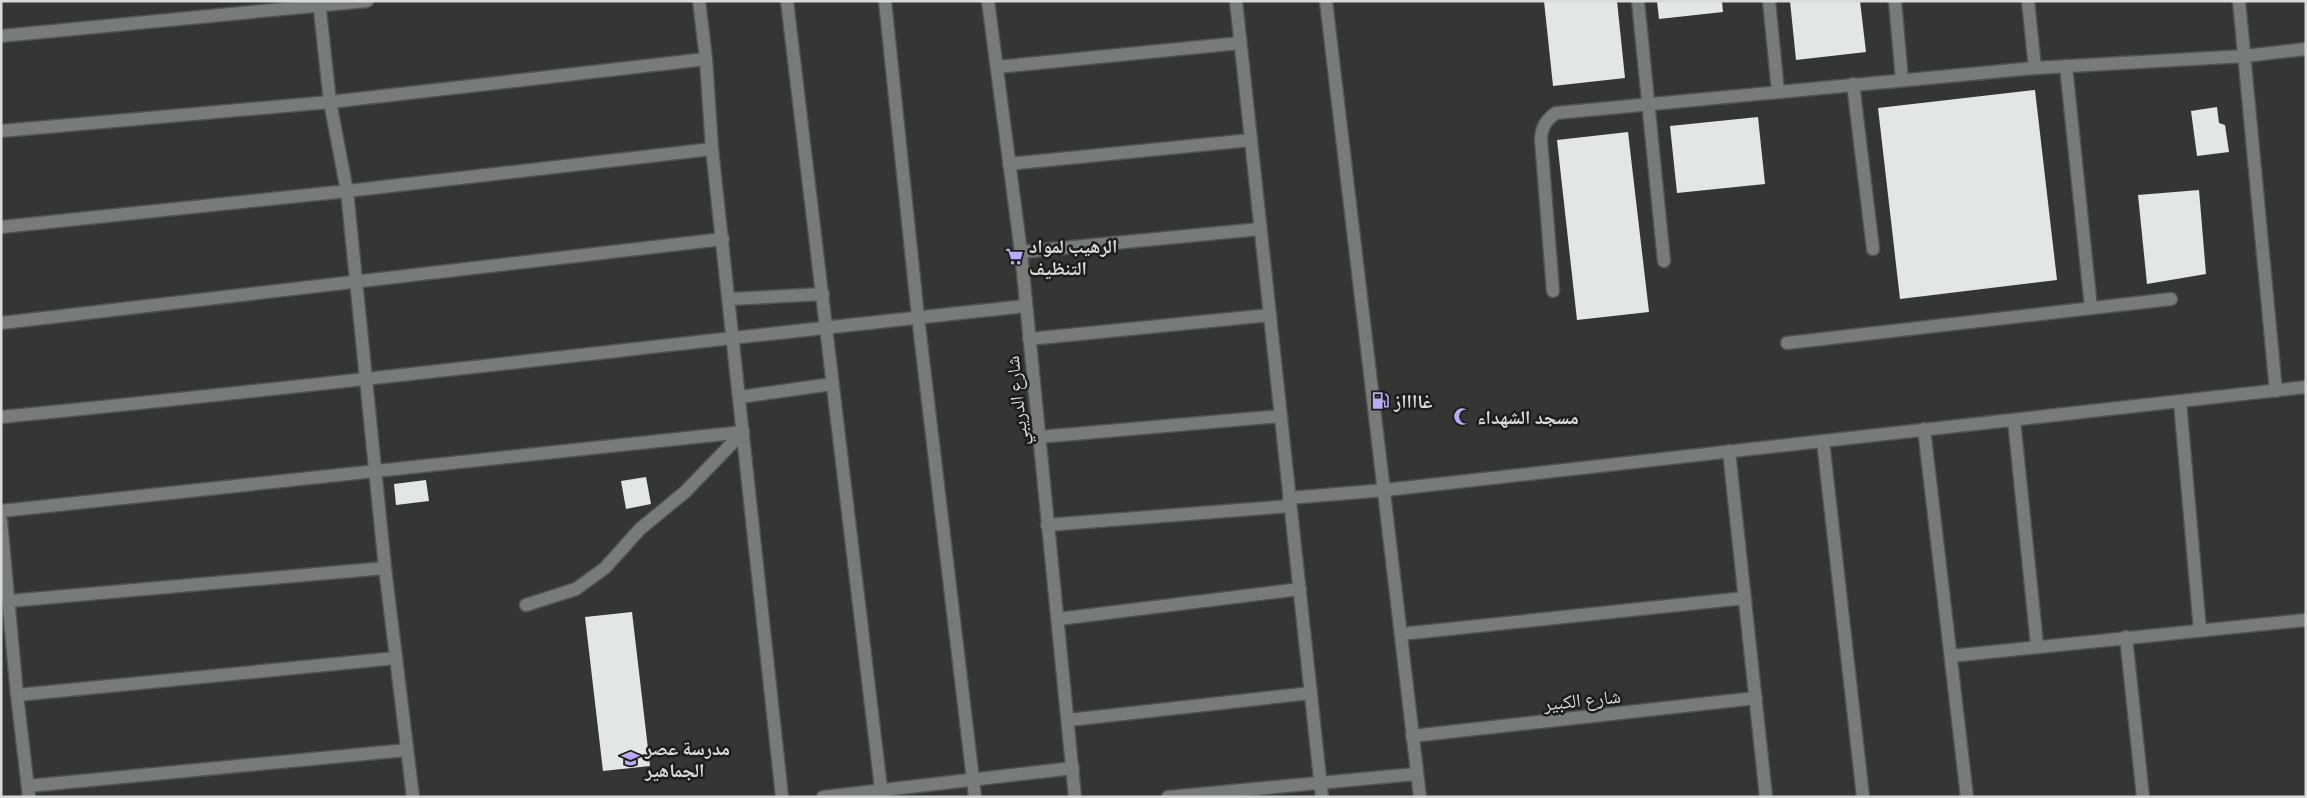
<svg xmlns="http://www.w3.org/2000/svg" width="2307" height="798" font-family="'Titillium Web','Noto Naskh Arabic',sans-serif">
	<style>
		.building { fill: #e3e7e3 }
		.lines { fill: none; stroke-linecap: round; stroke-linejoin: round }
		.minor-casing { stroke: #505350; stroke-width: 15 }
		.minor { stroke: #787c78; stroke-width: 12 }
		.labels { text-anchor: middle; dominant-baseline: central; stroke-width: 5; stroke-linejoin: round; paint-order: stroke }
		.poi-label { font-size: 19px; font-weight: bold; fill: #d9dbd9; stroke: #1c1d1c; text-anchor: start }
		.street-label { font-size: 19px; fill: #d9dbd9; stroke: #1c1d1c }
	</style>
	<rect width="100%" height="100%" fill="#333633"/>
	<!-- building -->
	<g class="building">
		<path d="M1544 1H1617L1625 78 1553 86Z"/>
		<path d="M1657 1H1722L1723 12 1659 19Z"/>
		<path d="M1790 1H1860L1866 52 1796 60Z"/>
		<path d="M2035 90 2057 280 1900 299 1878 108Z"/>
		<path d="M2217 107 2219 123 2225 125 2229 152 2197 156 2191 111Z"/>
		<path d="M1758 117 1765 184 1677 193 1670 126Z"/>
		<path d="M1628 132 1649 312 1577 320 1557 140Z"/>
		<path d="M2199 190 2206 274 2147 284 2138 195Z"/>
		<path d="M646 477 651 504 626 509 621 481Z"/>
		<path d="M426 480 429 501 396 505 394 484Z"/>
		<path d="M632 612 650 766 603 771 585 617Z"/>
	</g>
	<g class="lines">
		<defs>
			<g id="minor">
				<path d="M319 1 330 102 347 191 385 568 413 797"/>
				<path d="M699 1 706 59 712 149 782 797"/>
				<path d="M787 1 882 797"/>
				<path d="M885 1 918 317 975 797"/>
				<path d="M988 1 1021 252 1075 797"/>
				<path d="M1236 1 1322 797"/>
				<path d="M1326 1 1420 797"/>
				<path d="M1638 1 1664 261"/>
				<path d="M1769 1 1778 91"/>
				<path d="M1895 1 1902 80"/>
				<path d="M2028 1 2035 68"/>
				<path d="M2239 1 2276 391"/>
				<path d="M1 36 367 1"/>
				<path d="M2066 66 2091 308"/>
				<path d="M997 67 1240 43"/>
				<path d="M1853 84 1873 249"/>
				<path d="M1 131 330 102 706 59"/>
				<path d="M1009 164 1251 140"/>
				<path d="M1 227 347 191 712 149"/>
				<path d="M1021 252 1260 229"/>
				<path d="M1553 291 1541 139C1542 126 1546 120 1556 113L2035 68 2245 56 2306 49"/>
				<path d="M730 299 823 294"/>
				<path d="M1 323 723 239"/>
				<path d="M1029 339 1270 315"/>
				<path d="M1787 343 2171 299"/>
				<path d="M740 397 832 384"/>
				<path d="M2180 402 2200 630"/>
				<path d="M1 417C343 384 684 342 1026 306"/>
				<path d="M2014 420 2037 645"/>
				<path d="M1924 429 1967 797"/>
				<path d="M1039 437 1281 416"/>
				<path d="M1823 441 1863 797"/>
				<path d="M1729 451 1766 797"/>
				<path d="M1289 498 1385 490 2306 387"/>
				<path d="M1 511 743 432"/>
				<path d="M1 521 17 695 29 797"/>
				<path d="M1047 525 1290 506"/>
				<path d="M9 601 385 568"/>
				<path d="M526 605 576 589 605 568 640 529 685 492 743 432"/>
				<path d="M1058 619 1300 589"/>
				<path d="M1401 634 1745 598"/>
				<path d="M2126 637 2143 797"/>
				<path d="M1951 656 2306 620"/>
				<path d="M17 695 396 658"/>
				<path d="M1069 720 1311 693"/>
				<path d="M1412 736 1756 698"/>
				<path d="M28 786 407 750"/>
				<path d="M823 797 1073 768"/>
				<path d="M1168 797 1416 774"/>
			</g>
		</defs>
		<!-- minor casing -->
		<use href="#minor" class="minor-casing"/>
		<!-- minor -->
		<use href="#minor" class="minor"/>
	</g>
	<!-- icons -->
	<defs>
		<symbol id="supermarket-bare" viewBox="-9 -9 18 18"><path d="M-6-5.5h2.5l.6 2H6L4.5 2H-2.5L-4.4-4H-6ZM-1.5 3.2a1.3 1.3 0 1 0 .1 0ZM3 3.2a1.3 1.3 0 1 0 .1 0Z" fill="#bbaaf6" stroke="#1c1d1c" stroke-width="2.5" paint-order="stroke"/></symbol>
		<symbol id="fuel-bare" viewBox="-9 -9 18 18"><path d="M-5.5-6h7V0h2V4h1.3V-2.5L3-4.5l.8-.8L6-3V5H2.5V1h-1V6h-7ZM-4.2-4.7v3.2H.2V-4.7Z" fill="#bbaaf6" stroke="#1c1d1c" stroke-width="2.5" paint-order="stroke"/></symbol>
		<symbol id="mosque-bare" viewBox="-9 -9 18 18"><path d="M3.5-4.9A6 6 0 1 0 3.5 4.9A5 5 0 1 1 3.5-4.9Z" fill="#bbaaf6" stroke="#1c1d1c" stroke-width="2.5" paint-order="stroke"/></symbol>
		<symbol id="school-bare" viewBox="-9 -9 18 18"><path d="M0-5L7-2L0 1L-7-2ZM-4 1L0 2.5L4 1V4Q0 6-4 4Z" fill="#bbaaf6" stroke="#1c1d1c" stroke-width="2.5" paint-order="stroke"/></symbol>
	</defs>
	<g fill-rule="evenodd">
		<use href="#supermarket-bare" x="1002" y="244" width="25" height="25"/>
		<use href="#fuel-bare" x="1368" y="388" width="25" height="25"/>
		<use href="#mosque-bare" x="1450" y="404" width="25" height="25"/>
		<use href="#school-bare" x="618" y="746" width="25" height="25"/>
	</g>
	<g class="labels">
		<!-- poi labels -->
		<g class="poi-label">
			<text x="1029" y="245">الرهيب لمواد<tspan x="1029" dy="22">التنظيف</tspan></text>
			<text x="1394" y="400">غااااز</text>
			<text x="1477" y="416">مسجد الشهداء</text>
			<text x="645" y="747">مدرسة عصر<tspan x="645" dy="22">الجماهير</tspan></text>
		</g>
		<!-- street labels -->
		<g class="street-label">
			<text transform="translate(1016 401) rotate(-96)">شارع الدريبي</text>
			<text transform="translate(1582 699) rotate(-6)">شارع الكبير</text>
		</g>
	</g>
	<!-- border -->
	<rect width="2307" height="798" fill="none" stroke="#d9dbd9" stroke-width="5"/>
</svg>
